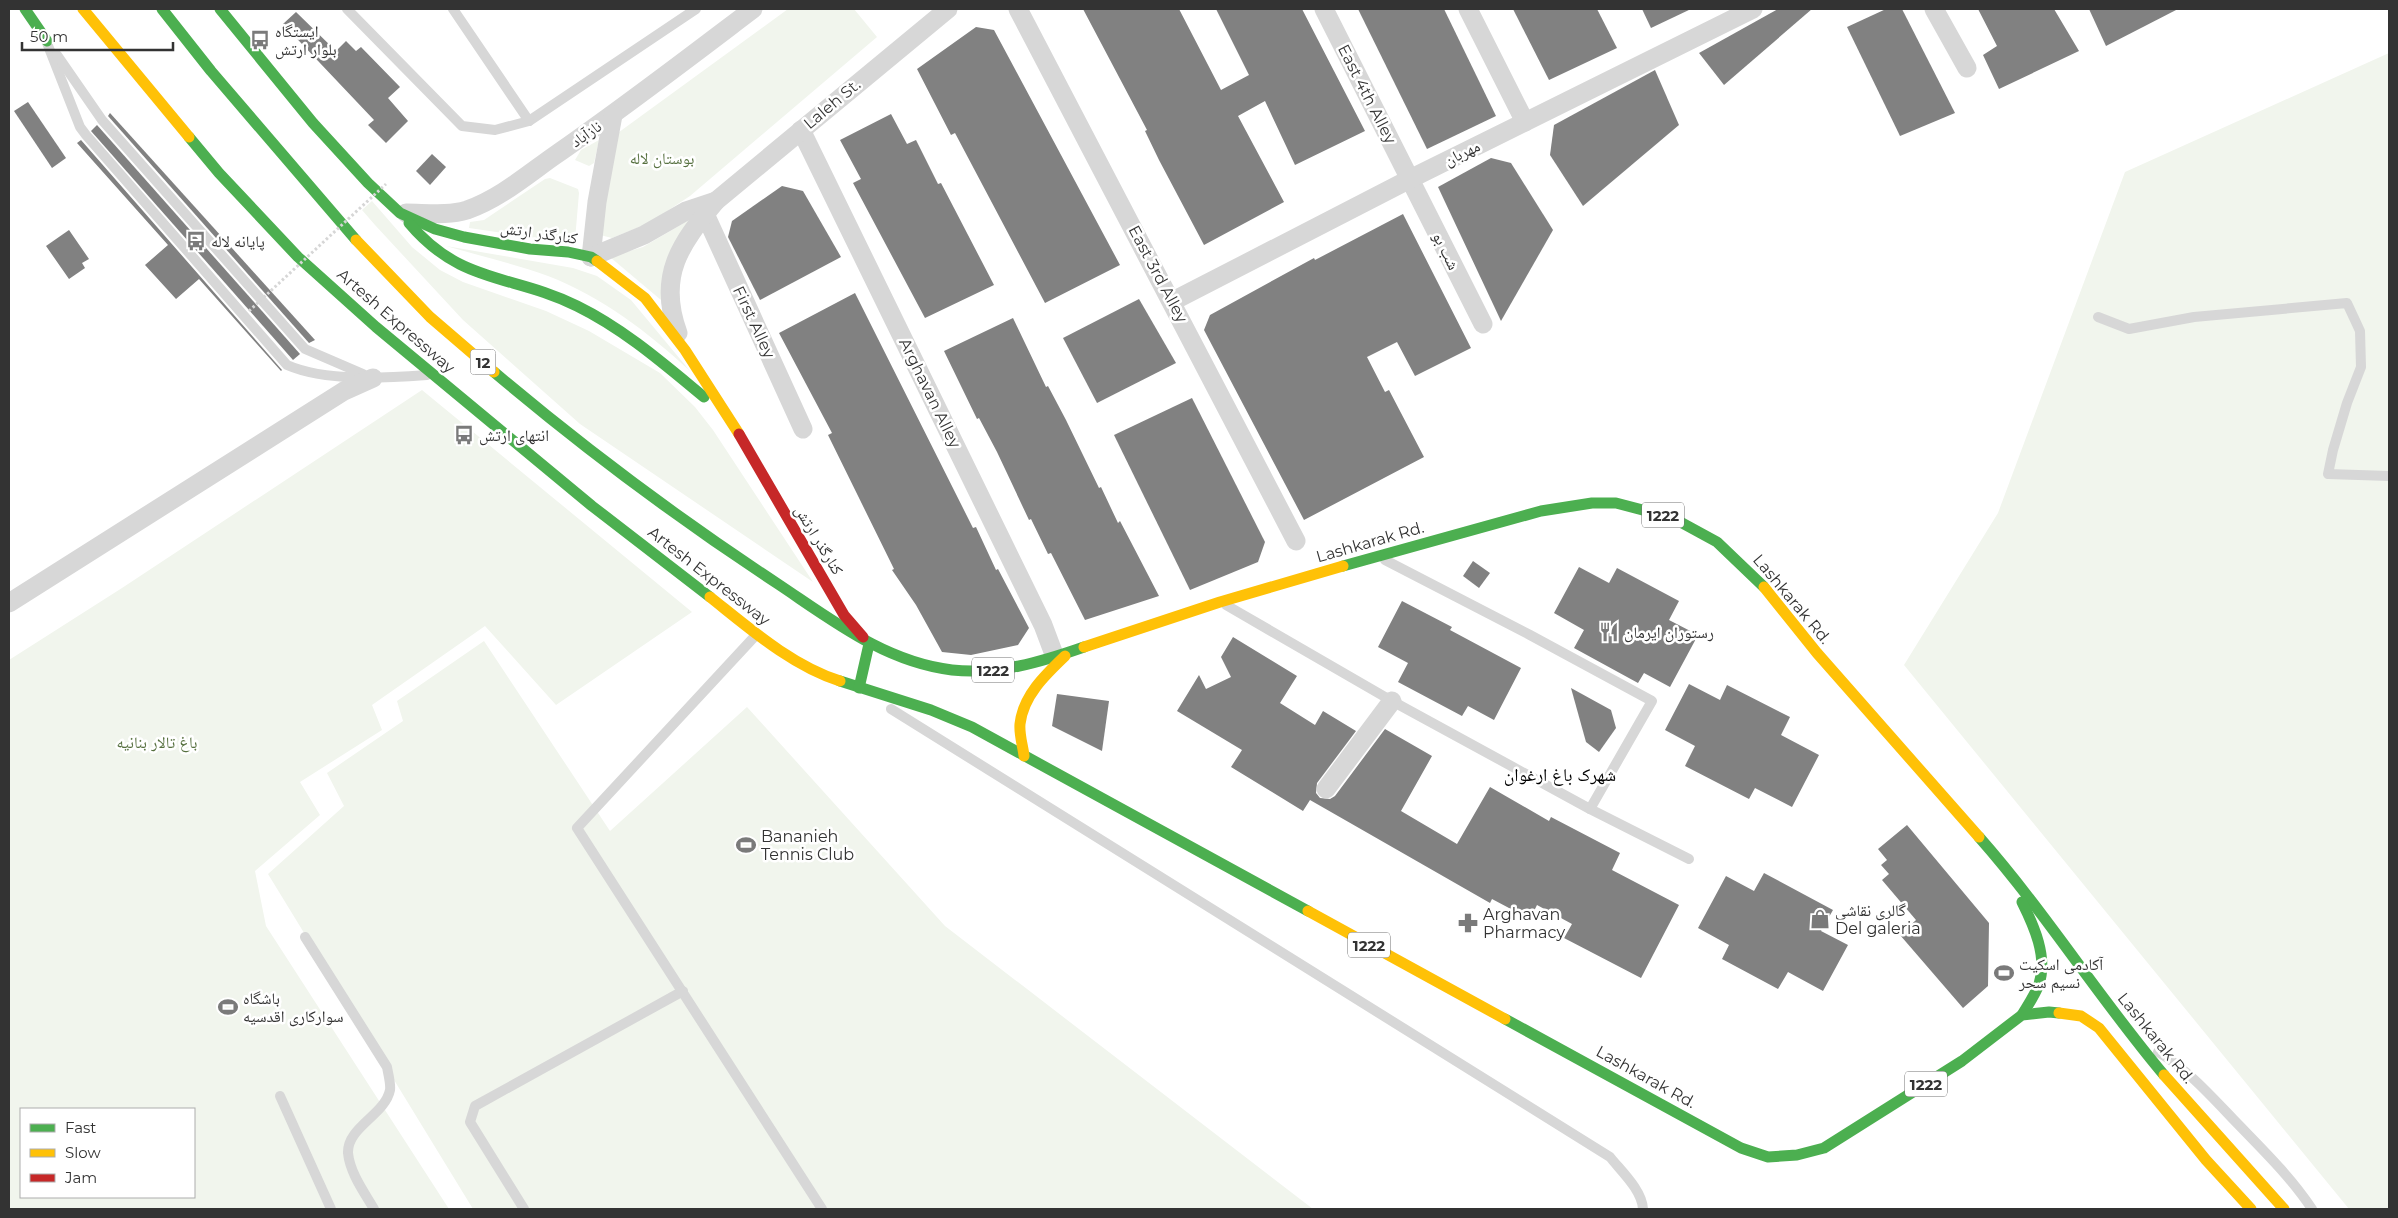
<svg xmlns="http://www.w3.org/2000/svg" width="2398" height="1218" font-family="Montserrat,'Noto Naskh Arabic',sans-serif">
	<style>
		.green { fill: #f1f5ed; fill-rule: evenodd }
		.building { fill: #818181 }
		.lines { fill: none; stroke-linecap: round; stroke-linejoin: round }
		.lane { stroke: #d7d7d7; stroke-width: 10 }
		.street { stroke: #d7d7d7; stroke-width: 19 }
		.fast { stroke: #4caf50; stroke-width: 11 }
		.slow { stroke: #ffc107; stroke-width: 11 }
		.jam { stroke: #c62828; stroke-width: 11 }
		.path-bridge { stroke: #d6d6d6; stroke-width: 3; stroke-dasharray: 2.5 2.5; stroke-linecap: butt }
		.labels { text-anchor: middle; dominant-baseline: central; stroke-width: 5; stroke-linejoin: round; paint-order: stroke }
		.shield { fill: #fff; stroke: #707070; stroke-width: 1 }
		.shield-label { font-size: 15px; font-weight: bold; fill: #333 }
		.poi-label { font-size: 16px; fill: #333; stroke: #fff; text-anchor: start }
		.street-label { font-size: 16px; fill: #333; stroke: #fff }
		.park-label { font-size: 16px; fill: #56703f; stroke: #fff }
		.neighbourhood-label { font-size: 18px; fill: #000; stroke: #fff }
	</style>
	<rect width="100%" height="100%" fill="#fff"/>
	<!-- green -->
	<g class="green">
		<path d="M788 9H854L877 37 690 196 649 223 612 238 600 235 615 135Z"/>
		<path d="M2389 53V1209H2349L1904 665 1998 513 2125 172Z"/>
		<path d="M599 140 594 163 589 166 575 160 581 150Z"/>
		<path d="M550 178 578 189 579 193 575 240 571 243 469 228 470 222 484 220 545 179Z"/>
		<path d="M372 201 412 247 440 270 463 282 546 311 589 331 660 373 695 407 713 430 813 582 580 424 463 320 375 225 362 210Z"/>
		<path d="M696 216C673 248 662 258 661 300L610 257 643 247Z"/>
		<path d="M446 246 573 268 597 276 631 300 690 371C648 332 602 297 548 276 515 264 480 256 446 246Z"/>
		<path d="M422 390 692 612 556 705 485 626 372 705 382 730 300 782 320 815 255 871 266 926 449 1209H9V660L122 588ZM21 1109H194V1197H21Z"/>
		<path d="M484 641 610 831 747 707 945 926 1313 1209H473L268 874 344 806 327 773 403 721 397 701Z"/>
	</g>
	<!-- building -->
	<g class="building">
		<path d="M1083 9H1179L1221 90 1249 75 1216 9H1302L1365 131 1295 165 1265 101 1238 116 1284 202 1204 245 1159 160 1145 131 1147 130Z"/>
		<path d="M1358 9H1444L1496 116 1427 149Z"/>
		<path d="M1513 9H1597L1617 48 1549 80Z"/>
		<path d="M1642 9H1691L1651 28Z"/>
		<path d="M1778 9H1812L1724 85 1699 53Z"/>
		<path d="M1886 9H1902L1955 113 1900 136 1847 27Z"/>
		<path d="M1978 9H2054L2079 51 1999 89 1983 55 1997 46Z"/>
		<path d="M2089 9H2178L2106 46Z"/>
		<path d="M296 12 336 51 346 41 356 51 361 47 400 87 388 98 408 121 386 143 368 125 374 120 283 24Z"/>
		<path d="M976 27 994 30 1120 265 1045 303 955 133 951 135 917 69Z"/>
		<path d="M1655 70 1679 125 1583 206 1550 155 1554 125Z"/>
		<path d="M28 102 66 158 52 168 14 111Z"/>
		<path d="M110 113 315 340 309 343 108 116Z"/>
		<path d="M891 114 907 144 916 140 938 184 941 183 994 285 925 318 853 183 861 179 840 140Z"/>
		<path d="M97 125 300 354 293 360 91 131Z"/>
		<path d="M81 140 282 370 281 371 199 279 176 299 145 265 168 245 77 143Z"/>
		<path d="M432 154 446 167 430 185 416 171Z"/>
		<path d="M1491 158 1511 163 1553 230 1501 321 1438 187Z"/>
		<path d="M782 186 803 191 841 257 760 300 728 237 732 221Z"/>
		<path d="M1403 214 1471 348 1415 376 1397 342 1367 357 1385 392 1389 390 1424 457 1304 520 1204 330 1210 315 1314 258 1315 260Z"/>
		<path d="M69 230 89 259 82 263 85 268 69 279 46 246Z"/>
		<path d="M855 293 973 528 976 527 996 570 998 569 1029 628 1018 645 971 655 942 652 916 605 892 570 894 569 828 435 832 433 779 333Z"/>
		<path d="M1139 299 1176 363 1097 403 1063 338Z"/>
		<path d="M1013 318 1046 387 1048 386 1066 420 1099 488 1101 487 1118 523 1120 521 1159 596 1085 620 1051 553 1048 554 1031 519 1029 520 997 452 979 418 977 419 944 351Z"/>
		<path d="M1192 398 1265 542 1258 562 1190 590 1114 435Z"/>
		<path d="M1473 561 1490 573 1479 588 1463 576Z"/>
		<path d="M1579 567 1609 583 1617 568 1679 601 1669 620 1698 635 1670 687 1644 673 1638 683 1574 648 1584 630 1554 613Z"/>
		<path d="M1402 601 1452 627 1450 630 1521 668 1494 720 1468 706 1462 716 1398 682 1408 663 1378 647Z"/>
		<path d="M1233 637 1297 676 1280 703 1315 725 1323 711 1356 731 1317 783 1316 793 1320 798 1330 799 1335 796 1385 729 1432 756 1401 811 1457 844 1490 787 1549 821 1551 817 1620 853 1612 870 1679 905 1641 978 1564 938 1572 924 1537 905 1530 919 1492 899 1490 903 1310 800 1303 811 1231 767 1242 750 1177 711 1199 675 1206 689 1231 677 1221 657Z"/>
		<path d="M1689 684 1720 700 1727 685 1790 717 1781 735 1819 755 1792 807 1755 788 1749 799 1685 766 1695 746 1665 730Z"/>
		<path d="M1571 688 1611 710 1616 728 1599 752 1586 742Z"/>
		<path d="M1057 694 1109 701 1102 751 1052 726Z"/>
		<path d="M1907 825 1989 923 1988 986 1963 1008 1900 935 1916 920 1882 880 1889 874 1881 865 1887 860 1878 849Z"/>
		<path d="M1764 873 1833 910 1821 931 1848 945 1823 991 1788 972 1778 989 1722 959 1729 945 1698 928 1726 876 1754 891Z"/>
	</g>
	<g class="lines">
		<!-- lane -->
		<g class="lane">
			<path d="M347 9 462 126 495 130 529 121 696 9"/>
			<path d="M453 9 529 121"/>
			<path d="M47 43 80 127 86 135 287 365C326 382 385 378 427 375"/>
			<path d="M57 55 102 120 305 349 363 374"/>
			<path d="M2098 317 2129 329 2194 317 2347 303 2360 331 2361 367 2347 403 2333 450 2328 474 2389 476"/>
			<path d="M1226 605 1392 701 1590 809 1652 701 1530 635 1385 560"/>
			<path d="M756 635 577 828 822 1209"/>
			<path d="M891 709 1610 1157C1621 1171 1642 1190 1643 1209"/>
			<path d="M1590 809 1689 859"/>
			<path d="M305 937 387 1067C388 1073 391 1084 390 1090 385 1115 347 1127 348 1153 350 1173 364 1192 374 1209"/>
			<path d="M2158 1052C2187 1069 2211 1096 2234 1120 2262 1149 2290 1176 2312 1209"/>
			<path d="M280 1096 331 1209"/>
			<path d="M524 1209 470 1122 475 1106 683 991"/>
		</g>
		<!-- street -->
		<g class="street">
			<path d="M1018 9 1296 541"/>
			<path d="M1324 9 1483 324"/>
			<path d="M1468 9 1525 122"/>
			<path d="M1934 9 1967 68"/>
			<path d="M801 130 1043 625 1055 657"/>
			<path d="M406 213C426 213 448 216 467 210 499 199 527 175 554 156 622 109 687 59 753 9"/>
			<path d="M705 214 803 429"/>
			<path d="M591 257 597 202 613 115"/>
			<path d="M591 257 644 235 686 211 716 201"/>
			<path d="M1173 301 1410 179 1753 9"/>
			<path d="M678 333C657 276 680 244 716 201L948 9"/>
			<path d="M9 603 344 391 373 378"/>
			<path d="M1326 789 1392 701"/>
		</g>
		<!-- fast -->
		<g class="fast">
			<path d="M25 9 47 41"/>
			<path d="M162 9 211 71 356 240"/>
			<path d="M220 9 313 123 368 183 400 213 435 229 464 237 530 249 568 252 591 257 597 261"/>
			<path d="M189 137 219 173 298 257 376 327 592 506 710 597"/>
			<path d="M409 223C461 285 513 274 577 306 624 329 664 364 704 397"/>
			<path d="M494 372C584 448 679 519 778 584 832 620 885 662 952 670 998 675 1041 662 1084 647"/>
			<path d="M1343 566 1541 511 1592 503H1616L1673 518 1717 542 1764 587"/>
			<path d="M840 681 931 710 972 727 1308 911"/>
			<path d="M859 688 869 644"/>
			<path d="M1979 837C2046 913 2099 998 2164 1075"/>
			<path d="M2022 902C2034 926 2048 957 2039 984 2035 995 2028 1005 2022 1015"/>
			<path d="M1505 1019 1741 1148 1768 1157 1797 1155 1824 1148 1962 1061 2022 1015 2049 1012 2059 1013"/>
		</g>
		<!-- slow -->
		<g class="slow">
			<path d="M83 9 189 137"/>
			<path d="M356 240 430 317 494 372"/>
			<path d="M597 261 645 298 685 350 739 434"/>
			<path d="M1764 587 1817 653 1979 837"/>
			<path d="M710 597C749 628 792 666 840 681"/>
			<path d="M1084 647 1220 602 1343 566"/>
			<path d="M1024 756C1023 746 1019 735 1020 724 1023 696 1045 675 1065 656"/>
			<path d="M1308 911 1505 1019"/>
			<path d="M2059 1013 2081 1016 2099 1028 2206 1160 2251 1209"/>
			<path d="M2164 1075 2284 1209"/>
		</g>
		<!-- jam -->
		<path class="jam" d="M739 434 844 615 863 637"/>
		<!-- path-bridge -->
		<path class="path-bridge" d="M249 311 386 184"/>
	</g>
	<!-- icons -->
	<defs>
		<symbol id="bus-bare" viewBox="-9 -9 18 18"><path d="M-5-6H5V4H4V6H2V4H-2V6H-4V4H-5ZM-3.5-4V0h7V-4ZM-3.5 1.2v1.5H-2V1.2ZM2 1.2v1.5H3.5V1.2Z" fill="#7a7a7a" stroke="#fff" stroke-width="2.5" paint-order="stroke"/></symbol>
		<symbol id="restaurant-bare" viewBox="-9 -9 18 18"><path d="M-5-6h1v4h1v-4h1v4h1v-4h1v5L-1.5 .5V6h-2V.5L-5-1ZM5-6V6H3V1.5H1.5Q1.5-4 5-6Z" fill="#7a7a7a" stroke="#fff" stroke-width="2.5" paint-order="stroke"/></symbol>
		<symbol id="stadium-bare" viewBox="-9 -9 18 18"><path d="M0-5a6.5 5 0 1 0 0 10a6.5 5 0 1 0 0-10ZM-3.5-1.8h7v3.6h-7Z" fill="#7a7a7a" stroke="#fff" stroke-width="2.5" paint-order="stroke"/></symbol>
		<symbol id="shop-bare" viewBox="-9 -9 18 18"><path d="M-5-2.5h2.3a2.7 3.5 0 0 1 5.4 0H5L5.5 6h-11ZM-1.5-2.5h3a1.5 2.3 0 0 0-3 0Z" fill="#7a7a7a" stroke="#fff" stroke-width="2.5" paint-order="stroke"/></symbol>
		<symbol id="pharmacy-bare" viewBox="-9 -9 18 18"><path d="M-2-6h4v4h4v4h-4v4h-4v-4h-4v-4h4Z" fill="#7a7a7a" stroke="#fff" stroke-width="2.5" paint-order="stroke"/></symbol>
	</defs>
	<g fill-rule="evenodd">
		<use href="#bus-bare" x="246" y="26" width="28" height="28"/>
		<use href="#bus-bare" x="182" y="227" width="28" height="28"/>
		<use href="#bus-bare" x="450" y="421" width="28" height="28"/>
		<use href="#restaurant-bare" x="1595" y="618" width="28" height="28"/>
		<use href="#stadium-bare" x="732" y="831" width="28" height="28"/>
		<use href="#shop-bare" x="1806" y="905" width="28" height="28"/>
		<use href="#pharmacy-bare" x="1454" y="909" width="28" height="28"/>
		<use href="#stadium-bare" x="1990" y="959" width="28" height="28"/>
		<use href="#stadium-bare" x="214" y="993" width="28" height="28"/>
	</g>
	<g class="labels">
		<!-- shield labels -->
		<g class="shield">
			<rect x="470.5" y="349.5" width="25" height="25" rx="4"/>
			<rect x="1642" y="502.5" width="42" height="25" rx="4"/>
			<rect x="972" y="657.5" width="42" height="25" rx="4"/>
			<rect x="1348" y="932.5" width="42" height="25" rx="4"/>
			<rect x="1905" y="1071.5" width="42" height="25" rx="4"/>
		</g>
		<g class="shield-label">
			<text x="483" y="362">12</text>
			<text x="1663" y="515">1222</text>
			<text x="993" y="670">1222</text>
			<text x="1369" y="945">1222</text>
			<text x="1926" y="1084">1222</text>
		</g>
		<!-- poi labels -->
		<g class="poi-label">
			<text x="275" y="31">ایستگاه<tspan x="275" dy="18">بلوار ارتش</tspan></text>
			<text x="211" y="241">پایانه لاله</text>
			<text x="479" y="435">انتهای ارتش</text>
			<text x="1624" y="632">رستوران ايرمان</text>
			<text x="761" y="836">Bananieh<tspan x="761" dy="18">Tennis Club</tspan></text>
			<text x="1835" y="910">گالرى نقاشى<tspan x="1835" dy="18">Del galeria</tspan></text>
			<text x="1483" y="914">Arghavan<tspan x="1483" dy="18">Pharmacy</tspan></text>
			<text x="2019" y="964">آکادمی اسکیت<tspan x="2019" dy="18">نسیم سحر</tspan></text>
			<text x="243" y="998">باشگاه<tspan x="243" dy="18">سوارکاری اقدسیه</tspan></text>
		</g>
		<!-- street labels -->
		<g class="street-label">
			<text transform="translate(1367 94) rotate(63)">East 4th Alley</text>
			<text transform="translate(832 104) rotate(-40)">Laleh St.</text>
			<text transform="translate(586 134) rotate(-35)">نازآباد</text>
			<text transform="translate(1462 153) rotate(-26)">مهربان</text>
			<text transform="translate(539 233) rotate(8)">کنارگذر ارتش</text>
			<text transform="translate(1446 251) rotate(64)">شب بو</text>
			<text transform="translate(1158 274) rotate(62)">East 3rd Alley</text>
			<text transform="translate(396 321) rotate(41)">Artesh Expressway</text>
			<text transform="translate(754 322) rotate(65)">First Alley</text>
			<text transform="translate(930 393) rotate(64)">Arghavan Alley</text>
			<text transform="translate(819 540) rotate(59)">کنارگذر ارتش</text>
			<text transform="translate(1370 542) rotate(-16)">Lashkarak Rd.</text>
			<text transform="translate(709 576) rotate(38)">Artesh Expressway</text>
			<text transform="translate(1792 599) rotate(50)">Lashkarak Rd.</text>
			<text transform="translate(2156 1038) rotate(51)">Lashkarak Rd.</text>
			<text transform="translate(1646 1077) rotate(29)">Lashkarak Rd.</text>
		</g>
		<!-- park labels -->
		<g class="park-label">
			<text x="662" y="158">بوستان لاله</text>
			<text x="157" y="742">باغ تالار بنانیه</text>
		</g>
		<!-- neighbourhood labels -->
		<g class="neighbourhood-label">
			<text x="1560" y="775">شهرک باغ ارغوان</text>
		</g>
	</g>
	<!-- border -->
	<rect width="2398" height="1218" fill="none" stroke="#333333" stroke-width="20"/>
	<!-- legend -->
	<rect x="20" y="1108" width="175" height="90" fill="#ffffff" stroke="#adadad"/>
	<rect x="30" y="1124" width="25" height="8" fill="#4caf50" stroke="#adadad"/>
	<text x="65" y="1133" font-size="15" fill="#333333">Fast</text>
	<rect x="30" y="1149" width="25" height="8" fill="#ffc107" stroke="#adadad"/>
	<text x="65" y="1158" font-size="15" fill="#333333">Slow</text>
	<rect x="30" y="1174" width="25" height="8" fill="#c62828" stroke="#adadad"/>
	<text x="65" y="1183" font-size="15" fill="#333333">Jam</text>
	<!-- scale -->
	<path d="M22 42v8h151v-8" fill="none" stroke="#333333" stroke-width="2.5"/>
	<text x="30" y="42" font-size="15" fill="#333333" stroke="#ffffff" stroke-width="4" paint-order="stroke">50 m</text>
</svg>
